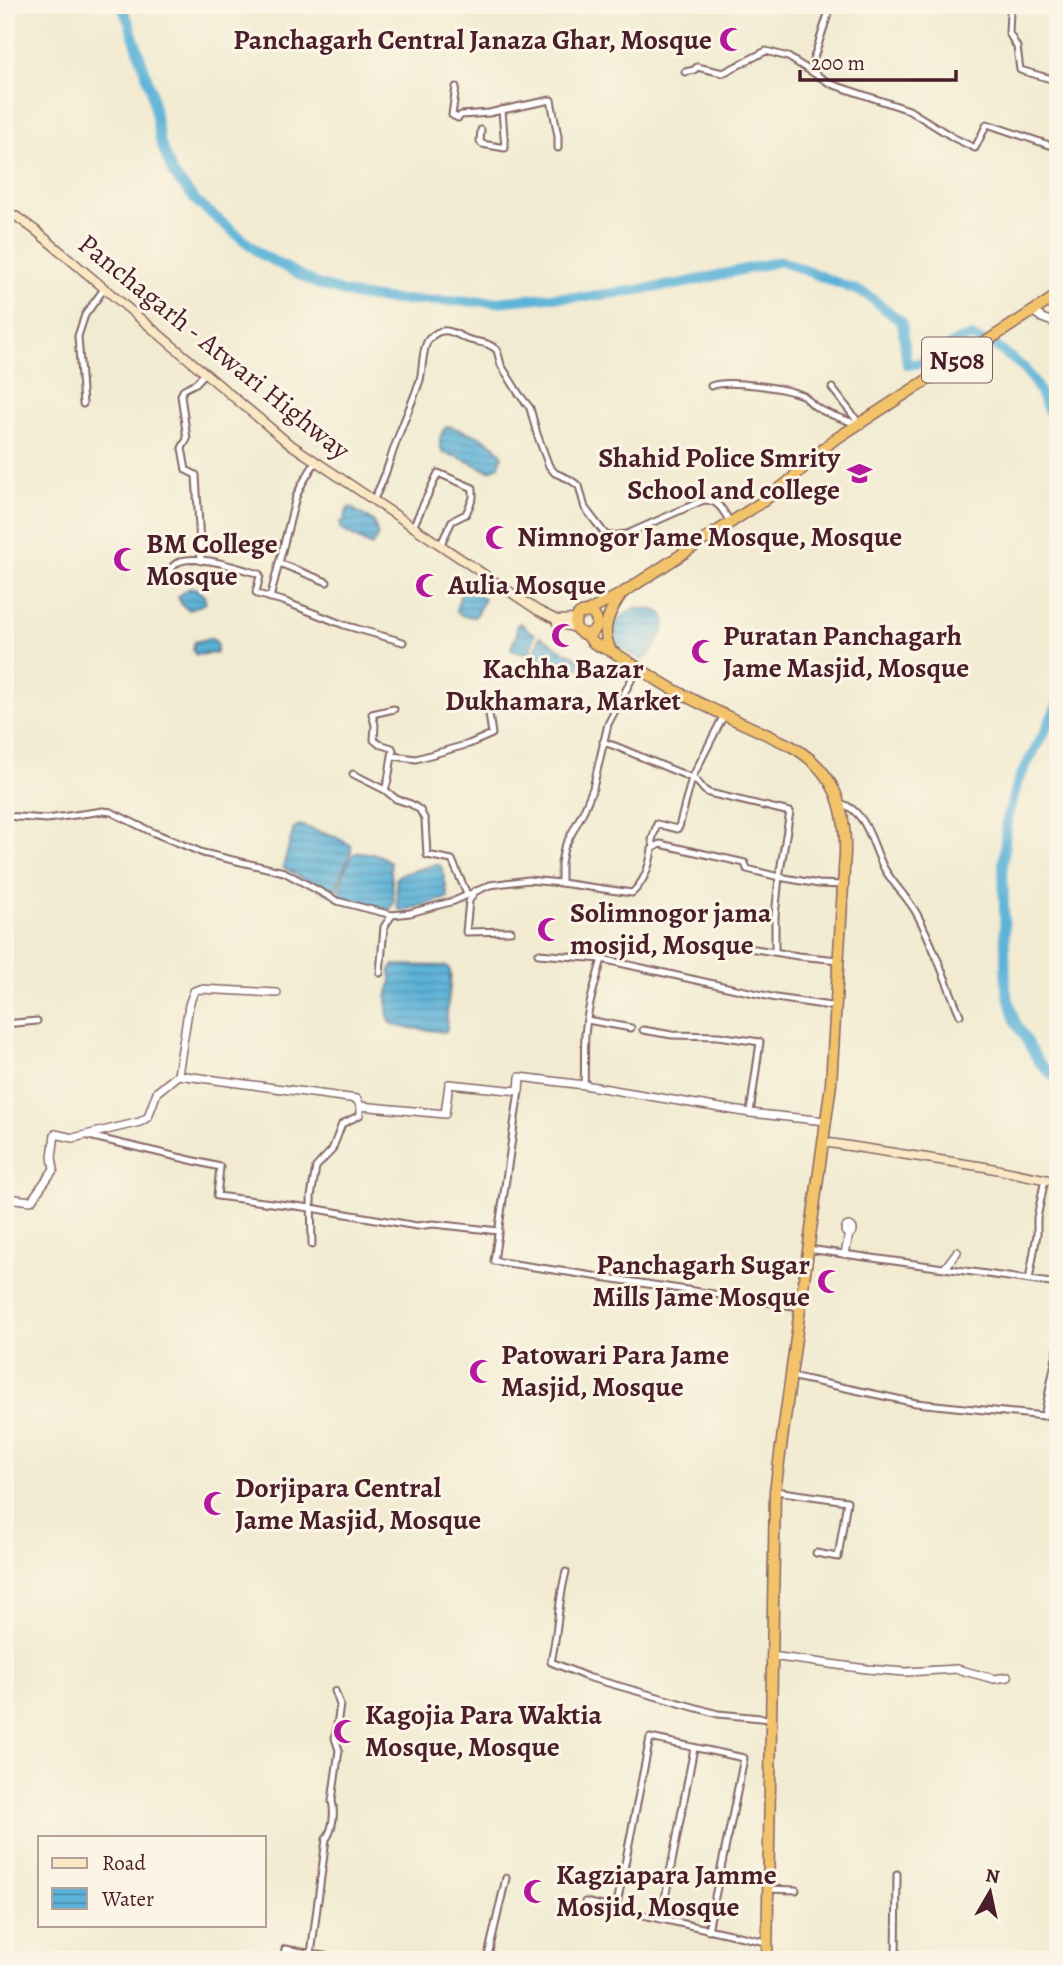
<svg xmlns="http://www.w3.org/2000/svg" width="1063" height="1965" font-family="Alegreya,serif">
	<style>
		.water { fill: url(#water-rules); stroke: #536882; stroke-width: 2 }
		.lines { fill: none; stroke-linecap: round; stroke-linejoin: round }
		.river { stroke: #5cb2d8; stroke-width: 10 }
		.minor-casing { stroke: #856665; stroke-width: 9 }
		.tertiary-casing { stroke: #856665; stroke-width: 10 }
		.secondary-casing { stroke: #856665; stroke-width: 11 }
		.trunk-casing { stroke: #856665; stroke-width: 13 }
		.minor { stroke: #fff; stroke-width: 5 }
		.tertiary { stroke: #fff; stroke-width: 7 }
		.secondary { stroke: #fae7c3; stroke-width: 8 }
		.trunk { stroke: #f2c36a; stroke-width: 10 }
		.labels { text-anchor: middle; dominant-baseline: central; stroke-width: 6; stroke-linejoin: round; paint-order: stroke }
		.shield { fill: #fcf5e5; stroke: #7f5f63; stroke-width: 2 }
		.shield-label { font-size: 26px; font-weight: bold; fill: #4a1f2b }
		.poi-label { font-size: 28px; font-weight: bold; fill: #4a1f2b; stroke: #fcf5e5; text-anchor: start }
		.street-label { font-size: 28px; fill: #4a1f2b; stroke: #fcf5e5 }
	</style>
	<defs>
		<pattern id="water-rules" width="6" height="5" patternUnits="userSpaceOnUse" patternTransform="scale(1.75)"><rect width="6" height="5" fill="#5cb2d8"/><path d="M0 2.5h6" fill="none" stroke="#4e90af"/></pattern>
	</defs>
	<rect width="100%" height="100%" fill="#fcf5e5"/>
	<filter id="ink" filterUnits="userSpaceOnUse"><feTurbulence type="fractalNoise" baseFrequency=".0143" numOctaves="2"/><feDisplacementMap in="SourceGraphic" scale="14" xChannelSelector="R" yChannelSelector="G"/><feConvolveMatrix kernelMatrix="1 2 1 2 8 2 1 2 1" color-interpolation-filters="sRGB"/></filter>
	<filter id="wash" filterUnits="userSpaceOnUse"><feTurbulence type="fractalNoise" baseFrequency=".00686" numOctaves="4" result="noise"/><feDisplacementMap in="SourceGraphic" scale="28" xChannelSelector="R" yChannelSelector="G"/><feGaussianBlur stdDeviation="1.57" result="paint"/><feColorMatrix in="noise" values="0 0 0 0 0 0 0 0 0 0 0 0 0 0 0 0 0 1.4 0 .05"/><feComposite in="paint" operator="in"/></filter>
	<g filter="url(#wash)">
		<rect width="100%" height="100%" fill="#f2ebd1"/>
		<!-- water -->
		<g class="water">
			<path d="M448 426C466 432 495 438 502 456L499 466 489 471 458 457 443 453C438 445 439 432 448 426Z"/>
			<path d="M350 507 374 522 378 536 373 544 371 546 340 529V522L344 521 347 510Z"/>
			<path d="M190 588H195L204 596 206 603 189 610 182 605 178 597 183 592Z"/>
			<path d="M466 590 476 593 484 599 475 617 463 616 456 611 461 593Z"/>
			<path d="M635 608C643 610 657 608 663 615 671 625 651 655 643 660L630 654 611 641 608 627C619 622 624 613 635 608Z"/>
			<path d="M521 623 528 630 535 634 529 655 511 650V648L517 633 516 627 518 624Z"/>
			<path d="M540 636 546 639 561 650 581 659 582 661 578 670 564 662H553L534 656Z"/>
			<path d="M211 638 217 643V653L196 655 193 651 194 642Z"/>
			<path d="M299 825 335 837 351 845V852L340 876 335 894H328L283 867 294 828Z"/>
			<path d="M361 852 381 856 390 862 394 902 390 910 348 902 341 899C337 885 346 864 354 854Z"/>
			<path d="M436 864 441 866 443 870 448 898 404 911 398 909 396 879 399 875Z"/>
			<path d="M394 965 444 966 449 968C454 982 444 1011 447 1029L445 1032 402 1027 391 1023C385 1013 386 992 392 982 392 975 386 971 394 965Z"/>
		</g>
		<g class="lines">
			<!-- river -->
			<g class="river">
				<path d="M121 5 129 23 151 89 160 141 173 174 198 203 262 255 317 284 357 296 395 300 496 302 548 297H586L680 284 781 261 866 294 902 322 907 365 929 361 957 341 971 337 994 345 1024 368 1037 387 1058 431"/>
				<path d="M1058 703 1046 729 1018 781 1007 818 1003 865 1006 989 1015 1021 1039 1062 1058 1081"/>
			</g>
		</g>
	</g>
	<g filter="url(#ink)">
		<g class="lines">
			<defs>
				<g id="minor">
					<path d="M1010 12 1009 33 1017 47 1020 70 1058 81"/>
					<path d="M810 70 831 5"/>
					<path d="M685 72 694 70 697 67 723 73 766 51 788 57 831 84 909 110 954 138 975 148 987 124 1058 148"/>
					<path d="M456 87 452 115 458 118 461 115 489 113 502 110 505 148 482 144 480 141 481 130"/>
					<path d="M502 110 551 100 558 136V148"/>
					<path d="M711 386C727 379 787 388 804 396 808 399 811 404 816 407 828 415 844 419 857 424"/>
					<path d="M832 388 859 423"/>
					<path d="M83 404 78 336 85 315 104 289"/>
					<path d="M373 500C385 481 389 461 397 440 404 420 413 401 420 380 423 369 422 347 429 339 443 324 453 333 467 339 478 343 487 341 497 350L501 365 519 394 530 408 537 434 549 466 555 473 569 479 579 486 585 508 605 534 611 536 627 534 704 500C719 500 723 511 730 522"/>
					<path d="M413 527 438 473 473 488V498L466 514 452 521 440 546"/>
					<path d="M201 561 196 475 186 470 182 448 187 439 181 395 184 389 196 383 205 373"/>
					<path d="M279 563 327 582"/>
					<path d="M168 572C172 567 175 563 181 561 201 555 239 568 259 574L260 576 256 592 257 594 283 601 344 625 403 642"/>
					<path d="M270 598 296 497 302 484 316 461"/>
					<path d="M724 715 692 778C701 782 701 790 709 793L790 812 779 877 819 884 843 885"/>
					<path d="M603 742 615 746 692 778 679 827 677 829 657 824 652 840 654 846"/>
					<path d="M393 756 416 759 469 744 492 734 489 714"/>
					<path d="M353 774 385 790 396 799 411 804 420 810 425 820 427 855 452 860 467 894"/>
					<path d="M385 790 388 780 393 750 392 748 379 744 374 740 375 725 372 714 394 709"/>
					<path d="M840 803C868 811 872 846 884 868 893 885 909 898 918 916 934 947 946 982 960 1015"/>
					<path d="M5 816 47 819 103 811 111 812 152 832 203 853 284 872 337 901 392 915 410 913 454 901 490 885 528 880 561 883V863L564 848 584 810 593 788 608 724 637 669"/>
					<path d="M561 883 632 893C644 882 650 865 652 849L660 844 745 863 747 869 779 877 775 916V952"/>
					<path d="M475 891 469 901 466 932 511 931"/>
					<path d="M731 945 798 956 839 960"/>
					<path d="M538 954 602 959"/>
					<path d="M380 973 384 927 392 915"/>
					<path d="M587 1020 631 1028"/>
					<path d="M5 1024 37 1021"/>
					<path d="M643 1030 672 1035 718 1036 760 1042 750 1113"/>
					<path d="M584 1085C585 1069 584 1052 585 1035 587 1009 595 984 602 959L776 998 837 1007"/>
					<path d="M519 1091 494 1261 800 1307"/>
					<path d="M89 1136 220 1167 217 1196 311 1208 417 1226 433 1224 499 1231"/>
					<path d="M312 1245 311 1197 316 1167 332 1150 342 1124 360 1115V1106"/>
					<path d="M808 1249 1058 1284"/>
					<path d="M1029 1280 1037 1234V1218L1045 1179"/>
					<path d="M790 1376 916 1403 1044 1416 1058 1348"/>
					<path d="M775 1491 847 1501 838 1557 816 1553"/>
					<path d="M566 1572C558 1601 558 1632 551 1662L587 1677 718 1714 771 1719"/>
					<path d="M728 1837 744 1758 650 1738 616 1909 766 1942"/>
					<path d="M768 1889 796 1890"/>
					<path d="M585 1902 616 1909"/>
					<path d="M661 1919 694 1748"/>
					<path d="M708 1930 728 1835"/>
					<path d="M311 1954 326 1839C333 1830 335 1812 332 1801L339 1750 335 1738 340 1705 335 1691"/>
					<path d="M767 1956 796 1960"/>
					<path d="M284 1960 285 1949 346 1960"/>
					<path d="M487 1960 506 1878"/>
					<path d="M896 1960 897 1874"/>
				</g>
				<g id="tertiary">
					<path d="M1033 311 1042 318 1058 324"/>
					<path d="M277 993 200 989 194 991 189 1005 178 1075 357 1099 360 1106 445 1114 449 1084 519 1091 520 1077 584 1085 750 1113 826 1121"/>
					<path d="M5 1203 15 1199 31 1201 54 1169 52 1157 55 1134 73 1138 140 1122 148 1117 157 1092 178 1075"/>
					<circle cx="849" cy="1230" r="4"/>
					<path d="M845 1254 849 1234"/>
					<path d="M945 1268 957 1252"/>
					<path d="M771 1656 867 1669 905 1672 957 1669 994 1679 1008 1677"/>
				</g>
				<g id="secondary">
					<path d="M5 211 17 217 35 230 287 442 537 610 557 620 576 619"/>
					<path d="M557 623 576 628"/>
					<path d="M823 1142 985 1167 1058 1182"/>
				</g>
				<g id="trunk">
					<circle cx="586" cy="623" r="11"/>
					<path d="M585 613 621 594 765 500 788 482 831 442 1058 295"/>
					<path d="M587 634C593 647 602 646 613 652 635 665 655 680 678 692 715 712 754 728 791 746 834 770 846 806 845 853L831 1084 775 1491 767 1960"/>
					<path d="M610 650C609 644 606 640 606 634 605 620 613 607 620 596"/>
				</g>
			</defs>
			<!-- minor casing -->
			<use href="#minor" class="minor-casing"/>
			<!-- tertiary casing -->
			<use href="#tertiary" class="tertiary-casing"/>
			<!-- secondary casing -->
			<use href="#secondary" class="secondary-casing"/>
			<!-- trunk casing -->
			<use href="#trunk" class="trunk-casing"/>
			<!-- minor -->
			<use href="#minor" class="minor"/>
			<!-- tertiary -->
			<use href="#tertiary" class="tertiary"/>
			<!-- secondary -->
			<use href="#secondary" class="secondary"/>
			<!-- trunk -->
			<use href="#trunk" class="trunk"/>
		</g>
	</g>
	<!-- icons -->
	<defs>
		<symbol id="mosque-bare" viewBox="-9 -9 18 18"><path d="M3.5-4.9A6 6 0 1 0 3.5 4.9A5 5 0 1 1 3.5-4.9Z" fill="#b5179e" stroke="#fcf5e5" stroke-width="2.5" paint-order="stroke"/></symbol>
		<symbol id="university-bare" viewBox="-9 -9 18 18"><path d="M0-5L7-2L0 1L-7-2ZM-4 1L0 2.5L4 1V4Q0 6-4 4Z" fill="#b5179e" stroke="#fcf5e5" stroke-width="2.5" paint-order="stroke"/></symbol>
	</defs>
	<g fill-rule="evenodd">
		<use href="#mosque-bare" x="714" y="22" width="35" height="35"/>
		<use href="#university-bare" x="842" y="456" width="35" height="35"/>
		<use href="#mosque-bare" x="480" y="520" width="35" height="35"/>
		<use href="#mosque-bare" x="108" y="542" width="35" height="35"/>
		<use href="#mosque-bare" x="410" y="568" width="35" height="35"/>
		<use href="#mosque-bare" x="546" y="618" width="35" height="35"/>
		<use href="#mosque-bare" x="686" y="634" width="35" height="35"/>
		<use href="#mosque-bare" x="532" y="912" width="35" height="35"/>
		<use href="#mosque-bare" x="812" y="1264" width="35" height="35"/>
		<use href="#mosque-bare" x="464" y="1354" width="35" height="35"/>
		<use href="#mosque-bare" x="198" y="1486" width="35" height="35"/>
		<use href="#mosque-bare" x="328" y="1714" width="35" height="35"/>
		<use href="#mosque-bare" x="518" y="1874" width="35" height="35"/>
	</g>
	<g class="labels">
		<!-- shield labels -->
		<rect class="shield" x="922" y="337.5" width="70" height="45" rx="5"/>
		<g class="shield-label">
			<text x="957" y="360">N508</text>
		</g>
		<!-- poi labels -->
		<g class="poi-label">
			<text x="712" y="40" text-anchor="end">Panchagarh Central Janaza Ghar, Mosque</text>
			<text x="840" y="458" text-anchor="end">Shahid Police Smrity<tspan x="840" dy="32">School and college</tspan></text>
			<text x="517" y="537">Nimnogor Jame Mosque, Mosque</text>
			<text x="146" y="544">BM College<tspan x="146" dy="32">Mosque</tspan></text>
			<text x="448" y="585">Aulia Mosque</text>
			<text x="723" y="636">Puratan Panchagarh<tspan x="723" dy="32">Jame Masjid, Mosque</tspan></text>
			<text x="563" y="669" text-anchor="middle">Kachha Bazar<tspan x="563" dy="32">Dukhamara, Market</tspan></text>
			<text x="570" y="913">Solimnogor jama<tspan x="570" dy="32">mosjid, Mosque</tspan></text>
			<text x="810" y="1265" text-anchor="end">Panchagarh Sugar<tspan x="810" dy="32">Mills Jame Mosque</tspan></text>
			<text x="501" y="1355">Patowari Para Jame<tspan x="501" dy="32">Masjid, Mosque</tspan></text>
			<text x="235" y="1488">Dorjipara Central<tspan x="235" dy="32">Jame Masjid, Mosque</tspan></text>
			<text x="365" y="1715">Kagojia Para Waktia<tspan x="365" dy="32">Mosque, Mosque</tspan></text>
			<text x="556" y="1875">Kagziapara Jamme<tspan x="556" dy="32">Mosjid, Mosque</tspan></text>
		</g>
		<!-- street labels -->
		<g class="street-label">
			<text transform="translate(214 347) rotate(39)">Panchagarh - Atwari Highway</text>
		</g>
	</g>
	<!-- margin -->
	<rect width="1063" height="1965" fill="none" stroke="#fcf5e5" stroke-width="28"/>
	<!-- legend -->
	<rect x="38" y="1836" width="228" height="91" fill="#fcf5e5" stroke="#b59f9b" stroke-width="2"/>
	<rect x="52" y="1858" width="35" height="10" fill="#fae7c3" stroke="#b59f9b" stroke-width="2"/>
	<text x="102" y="1870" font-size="21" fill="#4a1f2b">Road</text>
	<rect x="52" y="1888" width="35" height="21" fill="url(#water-rules)" stroke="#b59f9b" stroke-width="2"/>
	<text x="102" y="1906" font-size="21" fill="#4a1f2b">Water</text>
	<!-- north arrow -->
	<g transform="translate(990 1892) rotate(9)" stroke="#fcf5e5" stroke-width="5" paint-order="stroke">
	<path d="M0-5L12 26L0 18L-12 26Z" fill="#4a1f2b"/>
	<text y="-10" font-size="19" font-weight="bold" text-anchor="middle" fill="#4a1f2b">N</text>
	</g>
	<!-- scale -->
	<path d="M800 70v10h156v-10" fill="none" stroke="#4a1f2b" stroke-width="3.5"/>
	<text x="811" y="70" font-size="21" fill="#4a1f2b" stroke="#fcf5e5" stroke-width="5" paint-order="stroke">200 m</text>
</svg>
